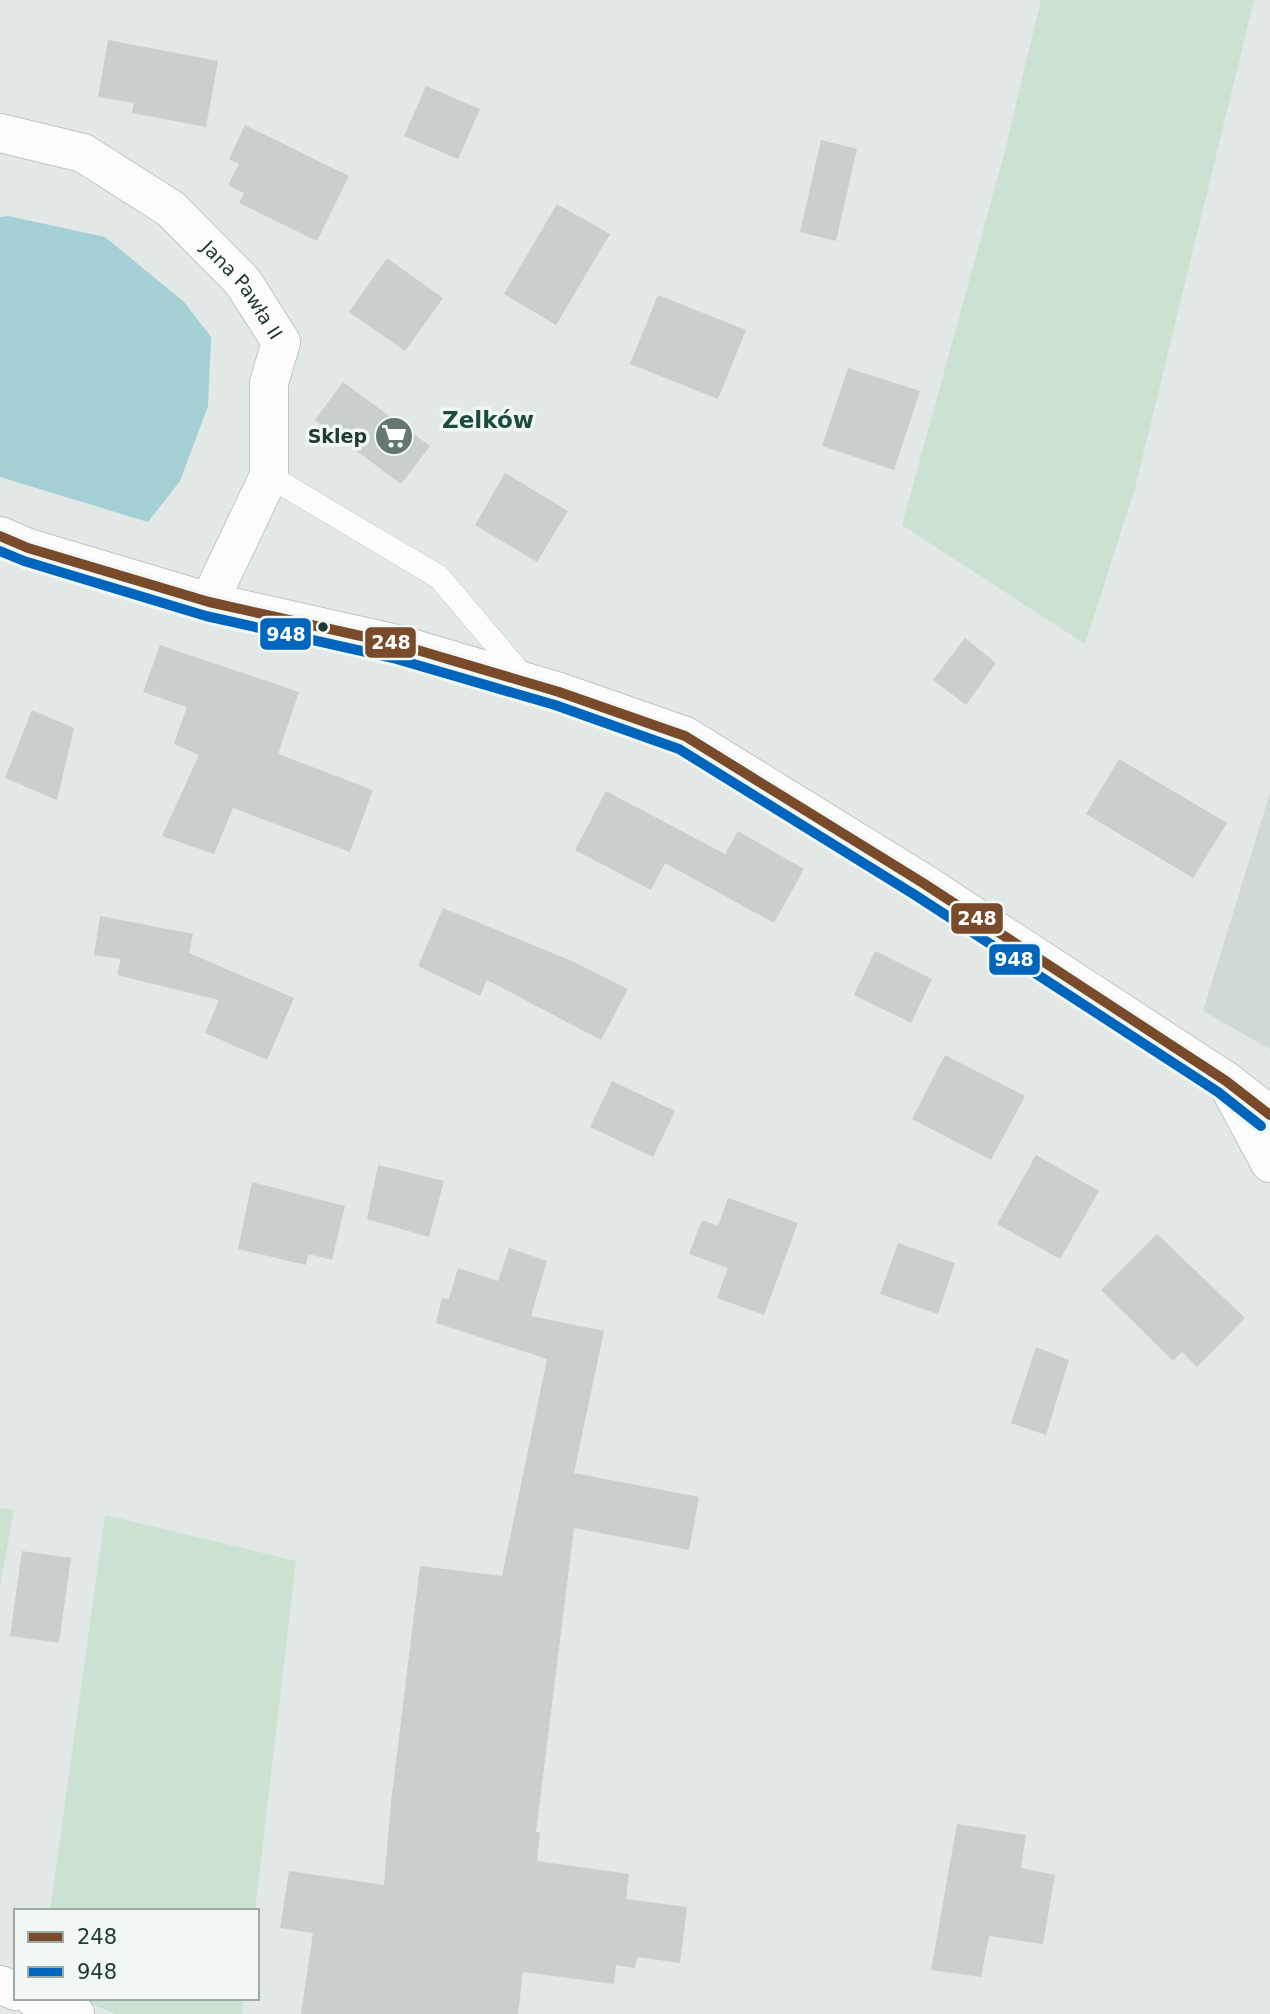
<svg xmlns="http://www.w3.org/2000/svg" width="1270" height="2014" font-family="'DejaVu Sans',sans-serif">
	<style>
		.built { fill: #d0d9d5 }
		.green { fill: #cbe1d2 }
		.water { fill: #a4cfd5 }
		.building { fill: #c9cfcd }
		.lines { fill: none; stroke-linecap: round; stroke-linejoin: round }
		.lane-casing { stroke: #bfc5c2; stroke-width: 24 }
		.street-casing { stroke: #bfc5c2; stroke-width: 40 }
		.secondary-casing { stroke: #bec6c3; stroke-width: 40 }
		.lane { stroke: #fbfcfb; stroke-width: 23 }
		.street { stroke: #fbfcfb; stroke-width: 38 }
		.secondary { stroke: #fbfcfb; stroke-width: 38 }
		.bus-1-casing { stroke: #f0f7f4; stroke-width: 16 }
		.bus-2-casing { stroke: #f0f7f4; stroke-width: 16 }
		.bus-1 { stroke: #7a4b2a; stroke-width: 10 }
		.bus-2 { stroke: #0065bd; stroke-width: 10 }
		.bus-dot { fill: #213a33; stroke: #f0f7f4; stroke-width: 2.5 }
		.labels { text-anchor: middle; dominant-baseline: central; stroke-width: 7; stroke-linejoin: round; paint-order: stroke }
		.street-label { font-size: 19px; fill: #213a33; stroke: #f0f7f4 }
		.poi-label { font-size: 19px; font-weight: bold; fill: #213a33; stroke: #f0f7f4; text-anchor: end }
		.quarter-label { font-size: 23px; font-weight: bold; fill: #1e4b40; stroke: #f0f7f4 }
		.line-badge { stroke: #f0f7f4; stroke-width: 2.5 }
		.badge-label { font-size: 19px; text-anchor: middle; font-weight: bold; fill: #fff }
	</style>
	<rect width="100%" height="100%" fill="#e2e8e5"/>
	<!-- built -->
	<path class="built" d="M1270 793V1049L1203 1011Z"/>
	<!-- green -->
	<g class="green">
		<path d="M1041 0H1254L1135 488 1085 644 902 525 1003 158Z"/>
		<path d="M0 1508 14 1510 0 1586Z"/>
		<path d="M105 1515 296 1561 255 1911H50Z"/>
		<path d="M76 1998H244L242 2014H116Z"/>
	</g>
	<!-- water -->
	<path class="water" d="M8 216 105 237 184 302 211 337 208 406 180 481 148 522 0 477V217Z"/>
	<!-- building -->
	<g class="building">
		<path d="M108 40 218 61 206 127 132 113 134 103 98 97Z"/>
		<path d="M426 86 480 109 458 159 404 136Z"/>
		<path d="M245 125 349 176 317 241 239 203 244 193 228 185 239 164 229 159Z"/>
		<path d="M821 140 857 149 836 241 800 232Z"/>
		<path d="M557 204 610 234 556 325 504 294Z"/>
		<path d="M387 258 443 298 405 351 349 312Z"/>
		<path d="M658 295 746 330 718 399 630 364Z"/>
		<path d="M848 368 920 391 894 470 822 446Z"/>
		<path d="M343 382 430 446 401 484 315 420Z"/>
		<path d="M505 473 568 511 537 562 475 525Z"/>
		<path d="M965 638 996 663 966 705 933 680Z"/>
		<path d="M160 645 299 692 278 754 373 790 350 852 233 808 214 854 162 836 199 755 174 744 187 707 143 692Z"/>
		<path d="M32 710 74 728 57 800 5 778Z"/>
		<path d="M1119 759 1227 823 1193 878 1086 814Z"/>
		<path d="M606 791 725 854 738 831 804 869 774 923 665 863 651 890 575 850Z"/>
		<path d="M443 908 572 961 628 989 601 1040 487 980 480 996 418 966Z"/>
		<path d="M100 916 193 934 189 953 294 998 267 1060 205 1033 219 1000 117 975 121 959 94 955Z"/>
		<path d="M875 951 932 979 911 1023 854 995Z"/>
		<path d="M945 1055 1025 1096 991 1160 912 1119Z"/>
		<path d="M612 1081 675 1111 653 1157 590 1127Z"/>
		<path d="M1036 1155 1099 1191 1060 1259 997 1224Z"/>
		<path d="M378 1165 444 1181 429 1237 367 1219Z"/>
		<path d="M252 1182 345 1206 332 1260 308 1254 306 1265 238 1249Z"/>
		<path d="M728 1198 798 1223 764 1315 717 1298 728 1268 689 1254 702 1220 718 1226Z"/>
		<path d="M1157 1234 1245 1318 1197 1367 1182 1352 1173 1361 1101 1290Z"/>
		<path d="M898 1243 955 1263 938 1314 880 1294Z"/>
		<path d="M509 1248 547 1261 531 1316 604 1331 574 1473 699 1497 689 1550 574 1528 536 1832H540L537 1861 629 1874 626 1899 687 1907 680 1963 637 1957 635 1968 616 1965 614 1984 523 1972 518 2014H301L313 1933 280 1928 289 1871 384 1885 391 1802 420 1566 502 1576 547 1359 436 1323 442 1298 449 1299 458 1268 498 1281Z"/>
		<path d="M1036 1347 1069 1360 1046 1435 1011 1423Z"/>
		<path d="M22 1551 71 1558 59 1643 10 1636Z"/>
		<path d="M957 1824 1026 1835 1021 1868 1055 1875 1043 1944 989 1936 981 1977 931 1970Z"/>
	</g>
	<g class="lines">
		<defs>
			<path id="lane" d="M269 476 439 577 525 679"/>
			<g id="street">
				<path id="s1" d="M0 133 83 153 171 209 243 282 281 342 269 383V476L209 602"/>
				<path d="M1226 1081 1270 1163"/>
				<path d="M0 1985 16 1991"/>
				<path d="M34 1998 75 2014"/>
			</g>
			<path id="secondary" d="M0 536 28 548 209 602 397 644 559 692 685 736 923 883 1226 1081 1270 1115"/>
		</defs>
		<!-- lane casing -->
		<use href="#lane" class="lane-casing"/>
		<!-- street casing -->
		<use href="#street" class="street-casing"/>
		<!-- secondary casing -->
		<use href="#secondary" class="secondary-casing"/>
		<!-- lane -->
		<use href="#lane" class="lane"/>
		<!-- street -->
		<use href="#street" class="street"/>
		<!-- secondary -->
		<use href="#secondary" class="secondary"/>
		<defs>
			<path id="bus-1" d="M0 536 28 548 209 602 397 644 559 692 685 736 923 883 1226 1081 1270 1115"/>
			<path id="bus-2" d="M0 551 24 561 206 616 393 658 555 705 679 749 915 895 1218 1092 1261 1126"/>
		</defs>
		<!-- bus-1 casing -->
		<use href="#bus-1" class="bus-1-casing"/>
		<!-- bus-2 casing -->
		<use href="#bus-2" class="bus-2-casing"/>
		<!-- bus-1 -->
		<use href="#bus-1" class="bus-1"/>
		<!-- bus-2 -->
		<use href="#bus-2" class="bus-2"/>
	</g>
	<!-- icons -->
	<defs>
		<symbol id="supermarket-disc" viewBox="-11 -11 22 22"><circle r="9.5" fill="#657771" stroke="#f0f7f4"/><path d="M-6-5.5h2.5l.6 2H6L4.5 2H-2.5L-4.4-4H-6ZM-1.5 3.2a1.3 1.3 0 1 0 .1 0ZM3 3.2a1.3 1.3 0 1 0 .1 0Z" fill="#fff"/></symbol>
	</defs>
	<g fill-rule="evenodd">
		<use href="#supermarket-disc" x="372" y="414" width="44" height="44"/>
	</g>
	<!-- markers -->
	<circle class="bus-dot" cx="323" cy="627" r="6"/>
	<g class="labels">
		<!-- street labels -->
		<g class="street-label">
			<text stroke="none"><textPath href="#s1" startOffset="298">Jana Pawła II</textPath></text>
		</g>
		<!-- poi labels -->
		<g class="poi-label">
			<text x="367" y="436">Sklep</text>
		</g>
		<!-- quarter labels -->
		<g class="quarter-label">
			<text x="488" y="420">Zelków</text>
		</g>
	</g>
	<g class="line-badge">
		<rect x="259" y="617" width="53" height="34" rx="7" fill="#0065bd"/>
		<rect x="364" y="626" width="53" height="33" rx="7" fill="#7a4b2a"/>
		<rect x="950" y="902" width="54" height="33" rx="7" fill="#7a4b2a"/>
		<rect x="988" y="943" width="53" height="33" rx="7" fill="#0065bd"/>
	</g>
	<g class="badge-label">
		<text x="286" y="641">948</text>
		<text x="391" y="649">248</text>
		<text x="977" y="925">248</text>
		<text x="1014" y="966">948</text>
	</g>
	<!-- legend -->
	<rect x="14" y="1909" width="245" height="91" fill="#f0f7f4" stroke="#9daba7" stroke-width="2"/>
	<rect x="28" y="1932" width="35" height="10" fill="#7a4b2a" stroke="#9daba7" stroke-width="2"/>
	<text x="77" y="1944" font-size="21" fill="#213a33">248</text>
	<rect x="28" y="1967" width="35" height="10" fill="#0065bd" stroke="#9daba7" stroke-width="2"/>
	<text x="77" y="1979" font-size="21" fill="#213a33">948</text>
</svg>
